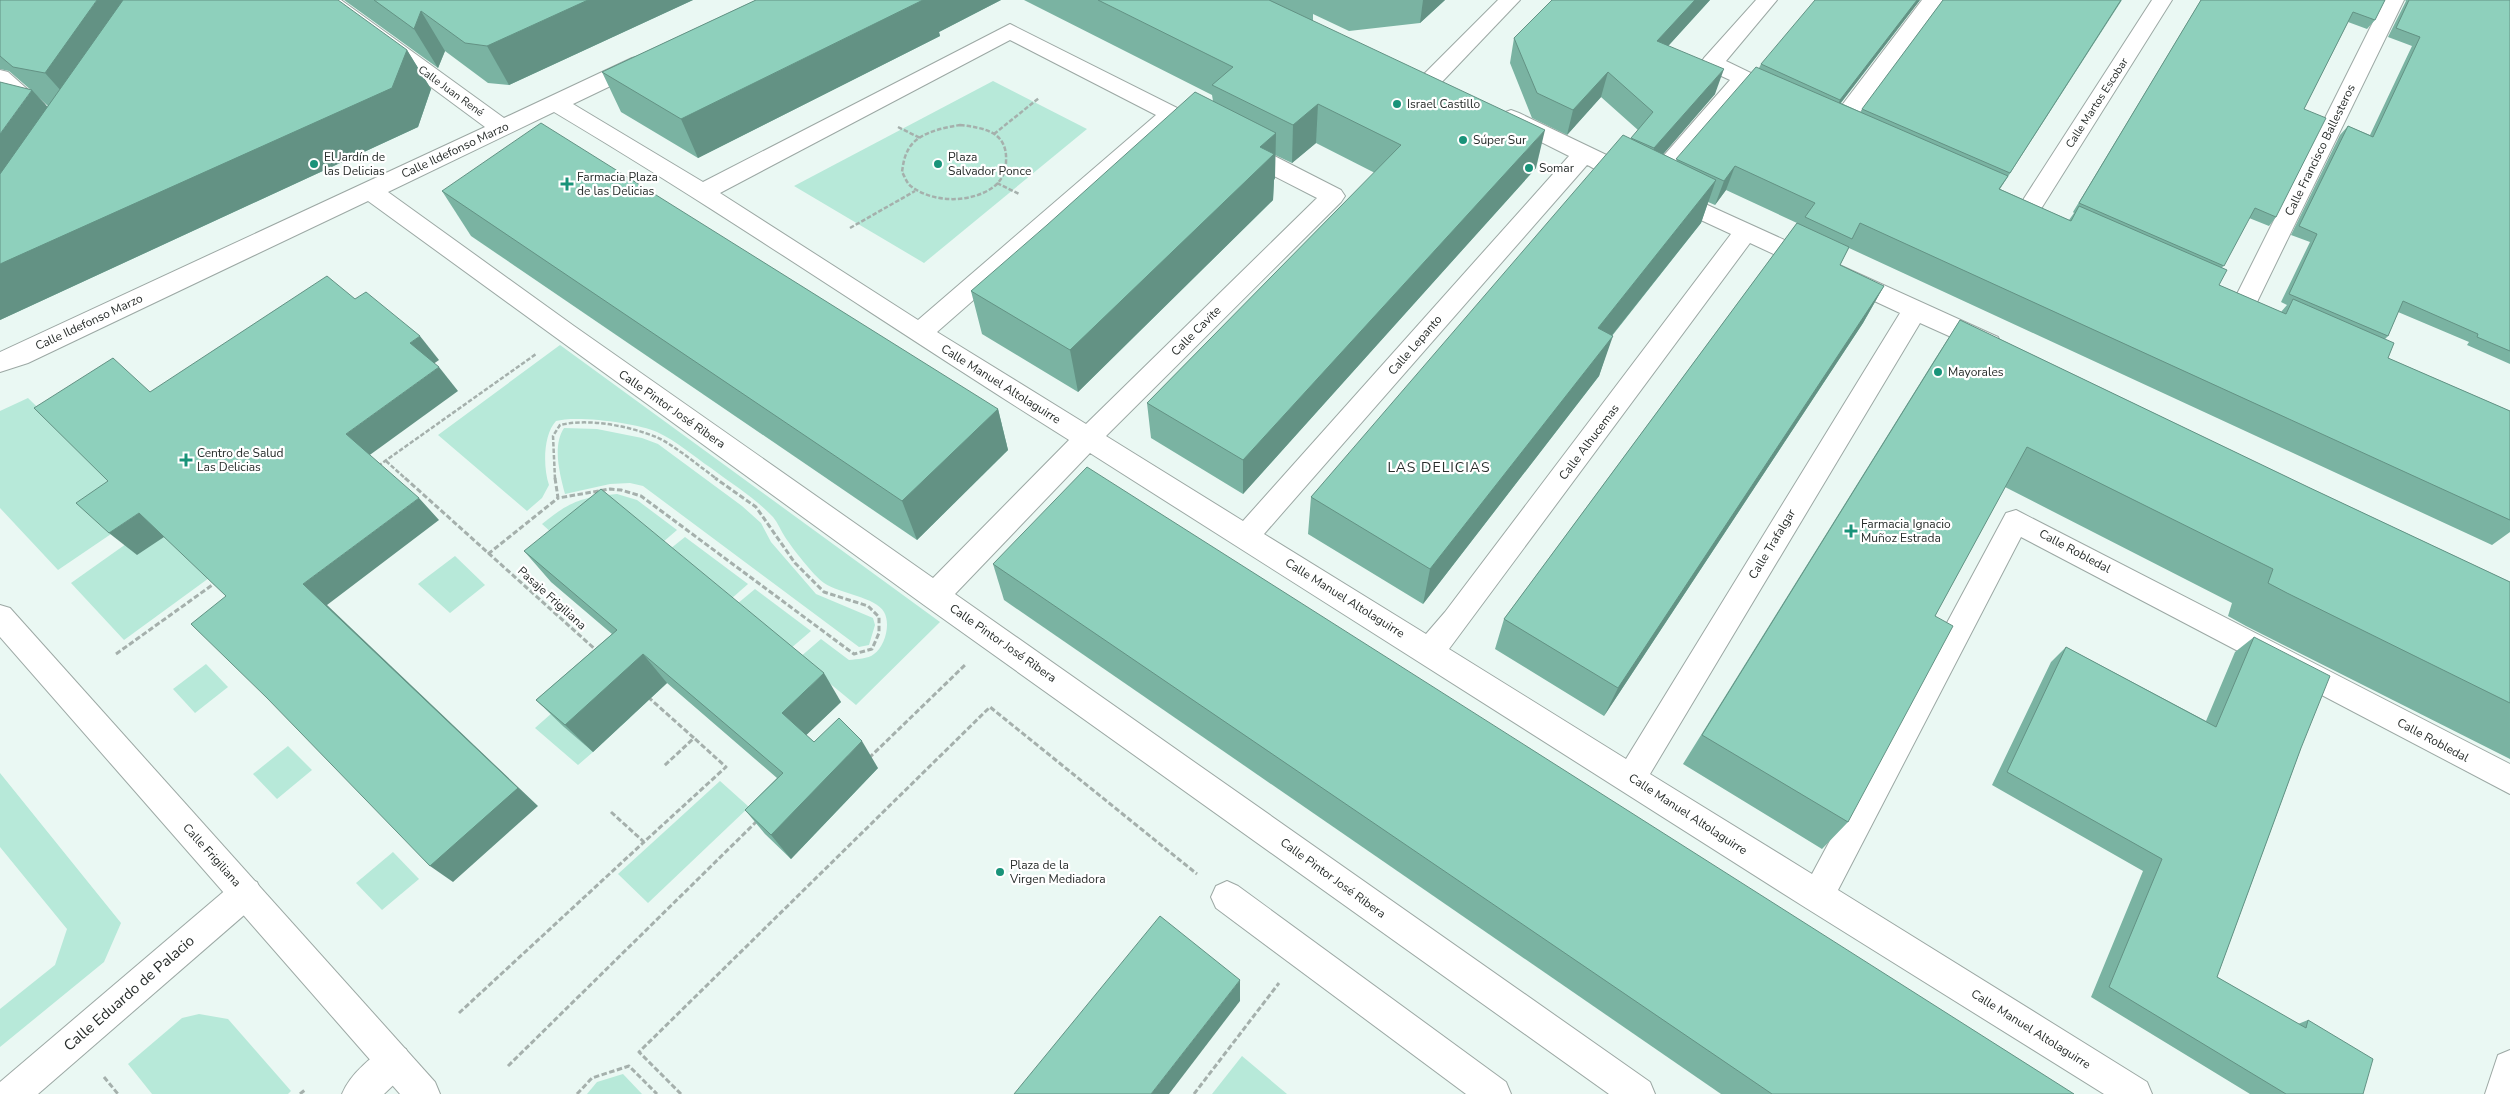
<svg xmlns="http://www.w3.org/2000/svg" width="2510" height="1094" font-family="'Nunito Sans',sans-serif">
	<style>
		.green { fill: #b7e9d9 }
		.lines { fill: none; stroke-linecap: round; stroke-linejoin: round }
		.minor-casing { stroke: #9ca8a4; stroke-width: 2 }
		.major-casing { stroke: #9ca8a4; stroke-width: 2 }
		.path-far1 { stroke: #a5b0ac; stroke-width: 2.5; stroke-dasharray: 4.5 2; stroke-linecap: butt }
		.path { stroke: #a5b0ac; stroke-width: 3; stroke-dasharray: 5.5 2.5; stroke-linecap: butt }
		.minor { fill: #fff; fill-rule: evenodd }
		.major { fill: #fff; fill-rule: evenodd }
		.wall { fill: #7ab3a2; fill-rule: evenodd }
		.shaded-wall { fill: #639284 }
		.building { fill: #8ed0bc; stroke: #639284 }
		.poi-dot { fill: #199379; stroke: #fff; stroke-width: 2 }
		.labels { text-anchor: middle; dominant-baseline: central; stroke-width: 4.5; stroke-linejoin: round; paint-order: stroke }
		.far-street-label { font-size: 11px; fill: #272c2a; stroke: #fff }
		.poi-label { font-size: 12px; fill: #272c2a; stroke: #fff; text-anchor: start }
		.street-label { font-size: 12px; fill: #272c2a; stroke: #fff }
		.neighbourhood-label { font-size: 14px; letter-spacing: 1px; fill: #272c2a; stroke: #fff }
		.near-street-label { font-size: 15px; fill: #272c2a; stroke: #fff }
	</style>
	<rect width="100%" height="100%" fill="#eaf8f3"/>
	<!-- green -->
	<g class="green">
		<path d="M993 81 1087 129 924 263 794 186Z"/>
		<path d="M560 345 940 622 856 705 799 658 821 639 849 660C857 659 868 659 874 654 885 646 891 624 884 612 876 597 840 594 824 583 813 575 793 549 785 537 781 531 778 523 773 517 755 498 732 484 711 468 693 456 677 441 657 432 638 423 576 415 556 421 543 435 543 467 549 485L542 498 527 511 438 435Z"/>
		<path d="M28 398 136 504 114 532 58 570 0 508V411Z"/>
		<path d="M564 428 597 429 642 438 658 444 742 506 761 523 771 542 816 594 873 618 875 625 869 645 859 647 643 486 630 483 610 484 565 494C560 475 552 446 564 428Z"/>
		<path d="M617 494 637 500 677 530 663 542 573 552 542 524C569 502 581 497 617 494Z"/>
		<path d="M167 535 209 578 124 640 71 583 126 544Z"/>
		<path d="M685 537 748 584 731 599 670 549Z"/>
		<path d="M455 556 485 585 450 613 418 584Z"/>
		<path d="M755 589 811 631 790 649 737 604Z"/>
		<path d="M206 664 228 687 195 713 173 689Z"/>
		<path d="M587 682 630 718 621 726 593 702 565 727 593 752 578 765 535 728Z"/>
		<path d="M288 746 312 770 277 799 253 774Z"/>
		<path d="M0 773 121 923 104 962 0 1047V1009L55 965 67 929 0 847Z"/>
		<path d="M720 781 749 807 648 903 618 874Z"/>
		<path d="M393 852 419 879 382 910 356 883Z"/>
		<path d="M199 1014 228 1019 291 1091 288 1094H152L128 1064 182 1018Z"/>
		<path d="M1242 1056 1287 1094H1212Z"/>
		<path d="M623 1074 642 1094H587L597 1082Z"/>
	</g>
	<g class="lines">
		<defs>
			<g id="minor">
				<path d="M317 0H341L504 118 632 58 640 56 648 58 651 63 648 68 573 104 703 182 1010 24 1213 126 1216 131 1213 136 1205 139 1174 124 937 332 1086 424 1317 198 1233 155 1230 149 1233 143 1241 141 1249 143 1341 190 1345 196 1341 202 1106 436 1243 521 1569 156 1503 123 1500 118 1503 113 1511 110 1519 113 1642 172 1645 177 1730 80 1704 68 1701 63 1704 58 1756 0H1777L1726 61 1786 90 1789 95 1786 100C1772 104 1759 95 1747 89L1658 192 1650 194 1642 192 1639 185C1624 189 1601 171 1587 165L1264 534 1426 634 1445 612 1731 234 1662 202 1658 196 1662 190 1670 188 1998 337 2001 344 1998 351 1989 354 1920 323 1650 774 1812 874 2006 513 2016 510 2510 764V794L2021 537 1838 890 2147 1082 2152 1094H2104L1806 908 1090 453 955 594 1650 1082 1655 1094H1609L924 605 368 201 28 363 0 372V352L485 127 320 5ZM1010 40 1156 115 918 320 720 193ZM554 112C729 216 897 332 1069 440L933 578 574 326 388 192ZM1750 243 1900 313 1626 759 1449 649Z"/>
				<path d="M1498 0H1520L1439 85 1431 87 1423 85 1420 80 1423 75Z"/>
				<path d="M1922 0H1943L1849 127 1841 130 1833 127 1830 122 1833 117Z"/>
				<path d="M2152 0H2172L2039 212 2031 214 2023 212 2019 206 2023 200Z"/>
				<path d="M2384 0H2404L2258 300 2255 307 2246 309 2237 307 2234 300Z"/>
				<path d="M0 70 8 72 44 104 47 109 44 114C26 119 13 100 0 89Z"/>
				<path d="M246 877 257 882 262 893 257 904 38 1094H0V1082L235 882Z"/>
				<path d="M1227 881 1238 886 1506 1082 1511 1094H1466L1216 908 1211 897 1216 886Z"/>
				<path d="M394 1044 406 1049 411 1061 406 1073 384 1094H342C350 1074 374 1053 394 1044Z"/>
				<path d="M2510 1050V1094H2485L2498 1055Z"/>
			</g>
			<path id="major" d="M0 605 10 608 435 1082 440 1094H400L0 637Z"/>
		</defs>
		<!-- minor casing -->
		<use href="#minor" class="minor-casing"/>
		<!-- major casing -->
		<use href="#major" class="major-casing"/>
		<!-- path-far1 -->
		<g class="path-far1">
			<path d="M960 125C985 128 1008 132 1006 162 1006 172 1001 182 992 188 970 203 934 203 912 187 907 184 905 177 902 172 903 165 904 158 907 152 915 133 942 128 960 125Z"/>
			<path d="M898 127 920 138"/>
			<path d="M994 134 1039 98"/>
			<path d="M997 183 1019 194"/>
			<path d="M850 228 915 191"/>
			<path d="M386 461 406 479"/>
			<path d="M378 466 536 354"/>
			<path d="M555 479 553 436 560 425C589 418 629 426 656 437 673 444 700 467 717 479"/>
		</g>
		<!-- path -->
		<g class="path">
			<path d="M405 478 597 651"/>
			<path d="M555 478 558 498 610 489 621 490 641 496 854 654 872 649 879 633V617L868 606 824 592 795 563 756 507 715 478"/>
			<path d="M488 554 558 498"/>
			<path d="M116 654 215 583"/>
			<path d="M648 697 694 738 664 766"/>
			<path d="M869 758 965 665"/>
			<path d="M611 812 644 842 726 767 694 738"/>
			<path d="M459 1013 644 842"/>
			<path d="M508 1066 757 821"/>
			<path d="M104 1077 118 1094"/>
			<path d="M300 1094 306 1089"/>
			<path d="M577 1094 592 1078 629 1066 657 1094"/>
			<path d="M681 1094 639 1052 990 707 1197 874"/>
			<path d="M1194 1094 1279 983"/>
		</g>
		<!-- minor -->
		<use href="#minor" class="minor"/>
		<!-- major -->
		<use href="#major" class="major"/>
	</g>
	<!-- wall -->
	<g class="wall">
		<path d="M0 0 407 50 431 89 418 127 0 320 31 90 9 71 0 69ZM36 95 48 106 47 107Z"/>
		<path d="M344 0H693L509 85 488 83 445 51 438 68Z"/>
		<path d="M756 0H1001L939 32 940 36 698 158 621 112 602 72Z"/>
		<path d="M1024 0H1445L1420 23 1349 31 1313 14V21L1536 168 1243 494 1151 438 1147 403 1375 173 1316 143 1292 163 1275 155V178L1274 180 1273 200 1078 392 982 334 971 291 1213 101 1212 95Z"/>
		<path d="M1552 0H1710L1668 46 1715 94 1663 154 1676 161 1759 68 1761 64 1920 0 1841 103 1861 112 1862 109 2122 0 2000 189 2069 220 2074 213 2073 212 2201 0H2385L2375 20 2367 29 2348 22 2304 109 2276 217 2269 226 2249 218 2222 268 2219 285 2281 312 2287 305 2281 302 2310 242 2291 235 2340 135 2348 126 2370 135 2412 46 2388 37 2406 1 2405 0H2510V364L2467 345 2469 342 2398 312 2388 336 2385 339 2388 358 2510 411V532L2492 545 1849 248 1840 265 1884 286 1863 323 1604 716 1495 649 1504 619 1797 223 1726 190 1715 205 1708 202 1701 223 1612 336 1599 376 1423 604 1308 534 1311 497 1631 139 1638 130 1601 97 1567 135 1532 118 1510 63 1514 38Z"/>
		<path d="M442 191 998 409 1008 450 917 540 471 236Z"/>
		<path d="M1960 320 2308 487 2510 582V759L2246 626 2228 616 2232 603 2005 487 1935 616 1848 822 1822 849 1683 764 1935 359Z"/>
		<path d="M524 551 841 702 806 735 814 742 878 768 791 859 765 834 745 810 777 778 667 683 593 752 564 727 536 700 612 634 551 582Z"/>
		<path d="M993 564 2074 1094H1721L1004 600Z"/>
		<path d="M2254 637 2301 748 2217 977 2298 1024 2308 1020 2363 1094H2250L2091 997 2143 871 1992 785 2051 662 2066 647 2206 721 2235 652Z"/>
	</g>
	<!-- shaded-wall -->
	<g class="shaded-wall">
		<path d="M97 0H157L80 112 45 73Z"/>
		<path d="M588 0H693L509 85 487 46Z"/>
		<path d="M923 0H1001L939 32 940 36 698 158 681 119Z"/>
		<path d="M1423 0H1445L1420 23Z"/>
		<path d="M1695 0H1710L1650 66 1657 41Z"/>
		<path d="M1917 0H1920L1836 109 1840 100Z"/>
		<path d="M421 11 445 51 438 68 414 29Z"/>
		<path d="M407 50 431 89 418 127 0 320V264Z"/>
		<path d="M1724 69 1715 94 1647 173 1654 148Z"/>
		<path d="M1608 72 1601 97 1567 135 1573 110Z"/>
		<path d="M32 90 68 129 0 228V134Z"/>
		<path d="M1318 104 1316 143 1292 163 1293 125Z"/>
		<path d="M1545 130 1536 168 1243 494V460Z"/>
		<path d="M1276 133 1275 178 1274 180 1273 200 1078 392 1070 350 1260 147Z"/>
		<path d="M1735 166 1726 190 1715 205 1724 181Z"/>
		<path d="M1716 180 1701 223 1585 369 1598 328Z"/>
		<path d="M1884 286 1863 323 1604 716 1618 688Z"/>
		<path d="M420 336 439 360 429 367 410 343Z"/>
		<path d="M1613 336 1599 376 1423 604 1430 569Z"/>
		<path d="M439 367 458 391 367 457 346 434Z"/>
		<path d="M998 409 1008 450 917 540 902 501Z"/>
		<path d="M419 498 439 520 327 605 538 806 453 882 430 866 303 584Z"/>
		<path d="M139 513 167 535 137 555 109 533Z"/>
		<path d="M643 654 667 683 593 752 565 725Z"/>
		<path d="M824 673 841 702 800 741 782 713Z"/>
		<path d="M862 741 878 768 791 859 771 835Z"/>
		<path d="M1240 980V1001L1169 1094H1151Z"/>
	</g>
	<!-- building -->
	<g class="building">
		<path d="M0 0H97L45 73 13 67 0 56Z"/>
		<path d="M123 0H338L407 50 392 88 0 264V174Z"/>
		<path d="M374 0H588L487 46 465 43 421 11 414 29Z"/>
		<path d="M756 0H923L681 119 602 72Z"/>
		<path d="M1098 0H1269L1545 130 1243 460 1147 403 1401 145 1318 104 1293 125 1212 85 1233 67Z"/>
		<path d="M1552 0H1695L1657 41 1724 69 1654 148 1631 138 1653 112 1608 72 1573 110 1537 93 1514 38Z"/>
		<path d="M1815 0H1917L1840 100 1761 64Z"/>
		<path d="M1943 0H2121L2010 173 1862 109Z"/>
		<path d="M2201 0H2385L2375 20 2353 12 2304 109 2326 118 2276 217 2255 208 2224 266 2079 203Z"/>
		<path d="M2409 0H2510V351L2477 337 2478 334 2403 301 2388 336 2289 294 2317 234 2299 226 2348 126 2373 137 2420 37 2396 28Z"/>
		<path d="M1756 67 2008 176 1999 189 2071 221 2079 206 2227 270 2219 285 2286 314 2293 299 2394 343 2388 358 2510 411V520L1860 223 1852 239 1805 217 1815 203 1735 166 1724 181 1676 159Z"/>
		<path d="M0 82 32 90 0 134Z"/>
		<path d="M1195 92 1276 133 1260 147 1274 154 1070 350 971 291 1047 225Z"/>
		<path d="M541 123 998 409 902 501 442 191Z"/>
		<path d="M1623 135 1716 180 1598 328 1613 336 1430 569 1311 497Z"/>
		<path d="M1797 223 1849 247 1840 265 1884 286 1618 688 1504 619Z"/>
		<path d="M327 276 355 299 366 292 420 336 410 343 439 367 346 434 419 498 303 584 518 788 430 866 267 698 191 624 226 596 139 513 109 533 76 503 108 481 34 408 113 358 150 392Z"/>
		<path d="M1960 320 2308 487 2510 582V703L2287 593 2268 583 2273 569 2027 447 1935 616 1953 626 1848 822 1702 735Z"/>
		<path d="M1087 467 2074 1094H1772L993 564Z"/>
		<path d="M601 489 824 673 782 713 814 742 839 718 862 741 771 835 745 810 783 773 643 654 565 725 536 700 617 630 524 551Z"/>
		<path d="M2254 637 2330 676 2301 748 2217 977 2306 1028 2308 1020 2373 1059 2363 1094H2286L2109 987 2162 859 2007 772 2066 647 2216 727Z"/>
		<path d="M1160 916 1240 980 1151 1094H1014Z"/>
	</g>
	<!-- markers -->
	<g class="poi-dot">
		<circle cx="1397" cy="104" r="5"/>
		<circle cx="1463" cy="140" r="5"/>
		<circle cx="314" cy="164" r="5"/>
		<circle cx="938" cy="164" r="5"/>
		<circle cx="1529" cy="168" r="5"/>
		<path d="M564.5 176.5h5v5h5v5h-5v5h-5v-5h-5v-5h5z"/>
		<circle cx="1938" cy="372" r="5"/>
		<path d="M183.5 452.5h5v5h5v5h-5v5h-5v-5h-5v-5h5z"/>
		<path d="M1848.5 523.5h5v5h5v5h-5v5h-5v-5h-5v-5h5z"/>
		<circle cx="1000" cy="872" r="5"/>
	</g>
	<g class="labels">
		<!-- far-street labels -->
		<g class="far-street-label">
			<text transform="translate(451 91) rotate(36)">Calle Juan René</text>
			<text transform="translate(2097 103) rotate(-57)">Calle Martos Escobar</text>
		</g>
		<!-- poi labels -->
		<g class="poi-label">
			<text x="1407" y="104">Israel Castillo</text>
			<text x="1473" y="140">Súper Sur</text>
			<text x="324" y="157">El Jardín de<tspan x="324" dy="14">las Delicias</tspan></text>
			<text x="948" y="157">Plaza<tspan x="948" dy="14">Salvador Ponce</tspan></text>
			<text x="1539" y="168">Somar</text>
			<text x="577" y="177">Farmacia Plaza<tspan x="577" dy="14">de las Delicias</tspan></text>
			<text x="1948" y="372">Mayorales</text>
			<text x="197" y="453">Centro de Salud<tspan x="197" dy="14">Las Delicias</tspan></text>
			<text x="1861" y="524">Farmacia Ignacio<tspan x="1861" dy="14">Muñoz Estrada</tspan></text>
			<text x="1010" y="865">Plaza de la<tspan x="1010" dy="14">Virgen Mediadora</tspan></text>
		</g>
		<!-- street labels -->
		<g class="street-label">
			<text transform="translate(455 150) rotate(-25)">Calle Ildefonso Marzo</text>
			<text transform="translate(2320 150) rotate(-64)">Calle Francisco Ballesteros</text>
			<text transform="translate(89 322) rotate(-25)">Calle Ildefonso Marzo</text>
			<text transform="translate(1196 331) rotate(-45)">Calle Cavite</text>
			<text transform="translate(1415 345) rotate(-49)">Calle Lepanto</text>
			<text transform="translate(1001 384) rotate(32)">Calle Manuel Altolaguirre</text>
			<text transform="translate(672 409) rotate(35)">Calle Pintor José Ribera</text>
			<text transform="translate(1589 442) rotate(-53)">Calle Alhucemas</text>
			<text transform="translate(1772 544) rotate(-59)">Calle Trafalgar</text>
			<text transform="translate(2075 551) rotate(28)">Calle Robledal</text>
			<text transform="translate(552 598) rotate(42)">Pasaje Frigiliana</text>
			<text transform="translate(1345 598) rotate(32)">Calle Manuel Altolaguirre</text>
			<text transform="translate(1003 643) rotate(35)">Calle Pintor José Ribera</text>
			<text transform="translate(2433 740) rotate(28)">Calle Robledal</text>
			<text transform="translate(1688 814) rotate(33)">Calle Manuel Altolaguirre</text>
			<text transform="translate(212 855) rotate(48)">Calle Frigiliana</text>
			<text transform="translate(1333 878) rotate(36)">Calle Pintor José Ribera</text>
			<text transform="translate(2031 1029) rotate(32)">Calle Manuel Altolaguirre</text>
		</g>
		<!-- neighbourhood labels -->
		<g class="neighbourhood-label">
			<text x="1439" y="467">LAS DELICIAS</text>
		</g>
		<!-- near-street labels -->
		<g class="near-street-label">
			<text transform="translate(129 993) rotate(-41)">Calle Eduardo de Palacio</text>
		</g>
	</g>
</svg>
